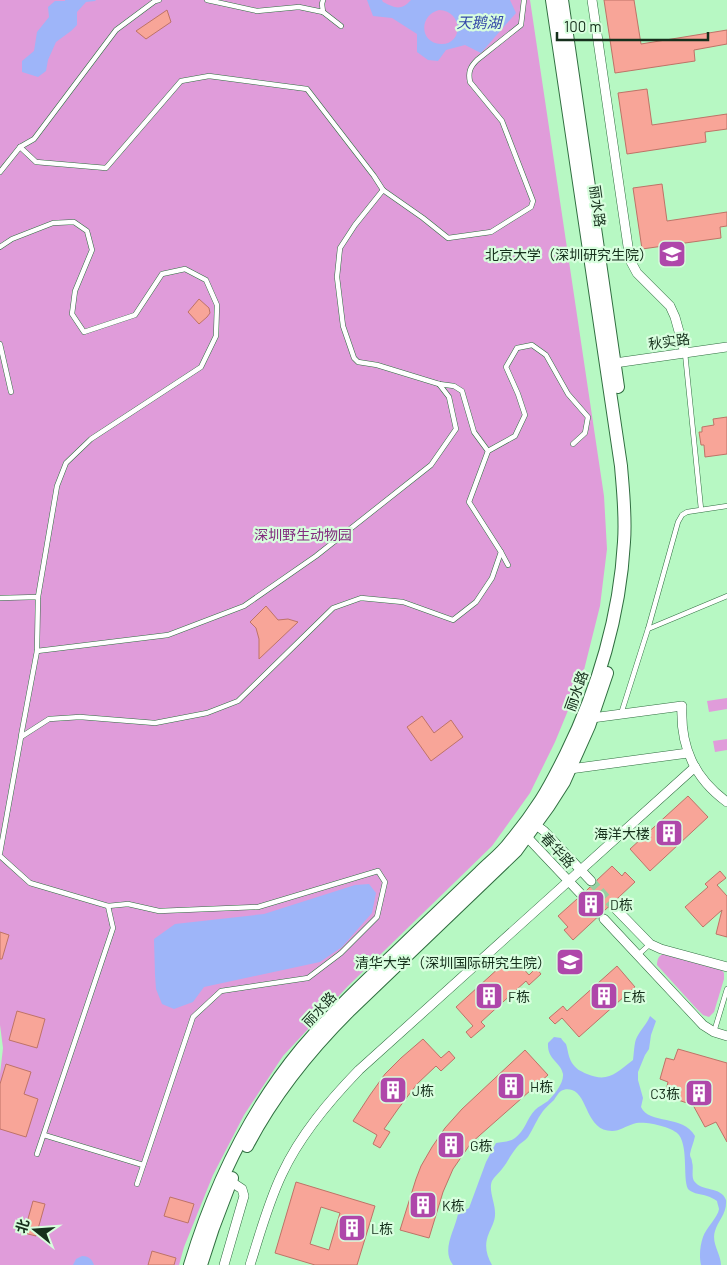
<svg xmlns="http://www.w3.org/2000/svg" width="727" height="1265" font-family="Barlow,'Noto Sans SC',sans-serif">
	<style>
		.green { fill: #e09cda }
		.water { fill: #9eb5f9; fill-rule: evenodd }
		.building { fill: #f8a598; stroke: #be7367; fill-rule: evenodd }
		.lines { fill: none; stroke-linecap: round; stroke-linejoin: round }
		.minor-tunnel { stroke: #97d0a2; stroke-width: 9; stroke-dasharray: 9 4.5; stroke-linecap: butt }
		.service-casing { stroke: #306e40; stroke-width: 5.5 }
		.minor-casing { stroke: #306e40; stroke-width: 10 }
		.secondary-casing { stroke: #306e40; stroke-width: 14 }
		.service { stroke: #fff; stroke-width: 4.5 }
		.minor { stroke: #fff; stroke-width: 9 }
		.secondary { stroke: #fff; stroke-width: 12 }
		.labels { text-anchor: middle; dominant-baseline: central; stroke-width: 4.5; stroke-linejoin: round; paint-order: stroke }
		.street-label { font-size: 14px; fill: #16301c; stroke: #d8fede }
		.poi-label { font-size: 14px; fill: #16301c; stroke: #d8fede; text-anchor: start }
		.park-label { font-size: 14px; fill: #832c7f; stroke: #d8fede }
		.water-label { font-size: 15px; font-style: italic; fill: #3347a8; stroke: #d8fede }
	</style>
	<rect width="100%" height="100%" fill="#b7f8c3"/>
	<!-- green -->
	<g class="green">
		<path d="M0 0H530L604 496 607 549 600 606 583 674 555 742 530 793 492 846 347 987 283 1056 244 1115 213 1175 184 1247 179 1265H0V1074L3 1048 0 1025Z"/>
		<path d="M727 698V709L709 712 707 701Z"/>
		<path d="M727 739V750L715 752 713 741Z"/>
		<path d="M665 953 721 969 724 973V979L714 1012 709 1017 703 1015 696 1008 657 965C657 959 659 955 665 953Z"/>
	</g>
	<!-- water -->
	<g class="water">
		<path d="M65 0H96L95 1 86 2 77 12V25L71 31 56 42 48 60 46 71 38 77 22 72V61L34 51 37 32 49 17 48 7 55 1H65Z"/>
		<path d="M367 0H382L383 2C395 8 401 11 411 0H510L516 13 481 53 465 45 446 50 438 61 428 60 417 52V34L392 18 373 16ZM439 10C464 11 463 45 441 44 419 43 419 15 439 10Z"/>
		<path d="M369 884 376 893 372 913 342 947 320 962 204 987 193 1002 174 1009 162 1004 156 989 155 975 154 939 175 924 264 914 355 885Z"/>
		<path d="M650 1016 656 1021 651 1035 649 1049 645 1055 638 1072V1080L643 1098 641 1107C649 1125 683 1114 695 1136 694 1142 691 1148 690 1154 690 1158 692 1158 692 1162 694 1168 691 1175 694 1181 702 1192 721 1186 726 1200 727 1214 718 1220 715 1231 711 1243 721 1254 721 1265H701C699 1257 700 1245 703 1237 706 1228 718 1217 719 1209 719 1208 717 1202 717 1201 714 1199 711 1197 707 1196 701 1194 694 1194 689 1190 682 1183 689 1149 679 1135 673 1127 643 1120 633 1124 626 1126 620 1131 612 1131 586 1131 588 1095 572 1090 569 1089 564 1089 561 1091 558 1093 556 1097 554 1100 550 1104 546 1107 543 1111 537 1119 533 1129 528 1137 525 1141 520 1143 517 1147 511 1154 507 1163 502 1169 499 1173 494 1177 492 1181 488 1190 496 1205 495 1215 495 1221 491 1228 489 1233 484 1244 486 1255 492 1265H453C441 1250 455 1230 458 1214L469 1208 486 1162 496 1143C502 1142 510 1142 515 1138 525 1131 527 1118 535 1110 539 1106 544 1104 548 1101 554 1095 564 1083 563 1074 561 1062 547 1060 548 1043L554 1037 561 1038C562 1040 564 1042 566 1044 568 1050 568 1056 572 1063 576 1069 580 1071 587 1074 608 1083 616 1073 633 1060 634 1054 634 1042 637 1037 641 1029 647 1024 650 1016Z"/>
		<path d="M82 1256C88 1256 92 1259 94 1265H73L76 1259Z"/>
	</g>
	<!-- building -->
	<g class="building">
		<path d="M604 0H634L641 44 727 30V44L694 50 695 61 615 73Z"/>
		<path d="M167 10 171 22 146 39 136 31Z"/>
		<path d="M647 89 652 125 727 114V129L705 132 706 142 627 154 618 93Z"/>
		<path d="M662 184 667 221 727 212V226L720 227 721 238 642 249 633 188Z"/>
		<path d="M199 299 209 308 210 313 207 317 199 324 188 312Z"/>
		<path d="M727 417V454L705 457 704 445H701L699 432H702V427L714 425 713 419Z"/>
		<path d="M266 606 278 620 288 619 298 622 259 659V639L256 628 250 622Z"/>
		<path d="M422 716 434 733 451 720 463 737 431 761 407 727Z"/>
		<path d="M688 796 708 817 650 871 630 849Z"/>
		<path d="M612 866 622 876 625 872 635 882 573 940 564 930 568 927 558 916 577 899H581L584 898 586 894V891L590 887 595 886 597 880Z"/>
		<path d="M720 871 726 878 717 885 727 896V937L716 934 722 910 703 927 685 907 708 887 705 884Z"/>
		<path d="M0 932 9 935 2 959H0Z"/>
		<path d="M512 956 529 975 536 968 541 974 529 985 526 981 481 1022 485 1026 471 1038 466 1032 473 1026 456 1007Z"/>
		<path d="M617 966 635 987 579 1037 562 1018 555 1024 549 1018 563 1006 567 1011Z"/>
		<path d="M17 1011 45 1019 37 1048 9 1040Z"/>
		<path d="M423 1039 441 1058 449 1051 455 1058 441 1071 436 1066 417 1084 398 1109 384 1129 390 1132 380 1148 373 1144 377 1135 353 1121 370 1095 385 1074 401 1058Z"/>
		<path d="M678 1049 727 1063V1142L716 1122 705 1127 693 1105 675 1099 676 1094 666 1091 668 1082 660 1079 666 1058 674 1060Z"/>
		<path d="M525 1050 548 1075 471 1143 453 1169 443 1192 429 1238 400 1230 416 1179 421 1166 432 1147 445 1128 462 1109Z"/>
		<path d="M6 1064 31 1072 24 1094 38 1099 26 1137 0 1129V1084Z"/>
		<path d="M296 1182 375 1206 357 1265H315L275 1253ZM321 1207 340 1213 329 1250 310 1244Z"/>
		<path d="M170 1197 194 1204 188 1223 164 1216Z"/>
		<path d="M33 1201 45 1204 36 1236 24 1233Z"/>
		<path d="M152 1251 176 1258 174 1265H148Z"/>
	</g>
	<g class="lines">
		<!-- minor-tunnel -->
		<g class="minor-tunnel">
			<path d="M591 881 615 908"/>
			<path d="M580 893 604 919"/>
		</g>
		<defs>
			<g id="service">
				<path d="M207 0 257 11 299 7 323 12 322 4 323 0"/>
				<path d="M323 12 341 26"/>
				<path d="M20 147 36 162 106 168 181 81 209 76 307 89 374 176 383 190"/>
				<path d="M0 172 20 147 34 139 116 30 155 1 159 0"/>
				<path d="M0 247 12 239 53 223 74 222 87 231 92 250 75 291 72 314 84 332 135 315 162 274 185 269 206 280 217 305 216 336 201 367 91 439 66 463 57 486 38 597"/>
				<path d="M0 344 11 392"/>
				<path d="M685 353 701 509"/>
				<path d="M488 451 515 436 525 415 518 394 506 367 517 348 532 345 546 355 568 394 588 417 585 433 573 444"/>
				<path d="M501 552 508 565"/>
				<path d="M0 598 38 597 37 651 21 736"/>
				<path d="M648 629 727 596"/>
				<path d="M37 651 168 635 244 606 316 556 431 465 456 429 449 397 439 384"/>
				<path d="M621 714 648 629 678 522 682 515 687 512 727 506"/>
				<path d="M0 853 21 737 49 719 80 717 155 723 207 713 238 701 333 608 361 598 403 602 453 620 476 602 492 578 501 552 469 502 488 451 474 432 462 391 454 386 439 384 377 365 358 362 354 358 343 326 337 277 340 248 355 225 383 190 423 218 448 238 491 232 531 207 533 201 502 121 470 82C468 72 470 67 477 60L521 25 524 0"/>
				<path d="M0 856 30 883 108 906 128 904 159 911 258 907 378 871 385 882 377 917 341 953 308 978 221 991 193 1017 137 1184"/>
				<path d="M638 955 650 944"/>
				<path d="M714 1032 727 989"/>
				<path d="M44 1135 143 1165"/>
				<path d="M37 1154 113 928 108 906"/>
			</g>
			<g id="minor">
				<path d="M592 0 630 260 637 273 670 306 675 317 685 353"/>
				<path d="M615 363 727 347"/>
				<path d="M592 718 682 706C680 747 694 778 727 802"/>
				<path d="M570 769 688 753"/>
				<path d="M530 824 536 825 544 831 591 881"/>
				<path d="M525 832 527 837 580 893"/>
				<path d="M615 908 650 944 661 949 727 967"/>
				<path d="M604 919 703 1025 714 1032 727 1036"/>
				<path d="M224 1265 244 1196 242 1189 230 1181"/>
				<path d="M250 1265C260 1234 268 1203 282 1174 300 1135 329 1101 359 1070L695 767"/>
			</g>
			<g id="secondary">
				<path d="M562 0 618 387"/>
				<path d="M247 1146C273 1096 309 1051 349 1011L516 851 548 807 564 782 589 726 607 673"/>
				<path d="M190 1265C214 1186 250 1111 302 1048 337 1007 377 971 415 934 437 913 458 893 480 872 490 862 502 853 510 842 521 829 532 814 541 800 550 786 558 770 566 754 598 689 620 615 624 542 626 516 623 491 621 466L552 0"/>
				<path d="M201 1265 213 1228 232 1178"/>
			</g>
		</defs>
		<!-- service casing -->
		<use href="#service" class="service-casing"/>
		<!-- minor casing -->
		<use href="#minor" class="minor-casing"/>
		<!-- secondary casing -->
		<use href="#secondary" class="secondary-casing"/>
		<!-- service -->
		<use href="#service" class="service"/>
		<!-- minor -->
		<use href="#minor" class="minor"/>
		<!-- secondary -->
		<use href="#secondary" class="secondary"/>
	</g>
	<!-- icons -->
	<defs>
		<symbol id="university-square" viewBox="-11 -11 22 22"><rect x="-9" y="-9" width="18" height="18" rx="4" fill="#af47aa" stroke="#d8fede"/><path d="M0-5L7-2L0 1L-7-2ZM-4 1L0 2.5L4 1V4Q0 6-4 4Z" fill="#fff"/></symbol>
		<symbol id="building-square" viewBox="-11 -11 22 22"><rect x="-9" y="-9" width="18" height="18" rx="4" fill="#af47aa" stroke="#d8fede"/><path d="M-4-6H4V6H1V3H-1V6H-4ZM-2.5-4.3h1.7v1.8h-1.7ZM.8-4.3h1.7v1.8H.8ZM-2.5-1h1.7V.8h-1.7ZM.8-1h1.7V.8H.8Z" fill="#fff"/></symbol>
	</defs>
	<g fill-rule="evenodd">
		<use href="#university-square" x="656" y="238" width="32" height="32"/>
		<use href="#building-square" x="653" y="817" width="32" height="32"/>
		<use href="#building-square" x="575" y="888" width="32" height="32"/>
		<use href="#university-square" x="554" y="946" width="32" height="32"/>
		<use href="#building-square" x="473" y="980" width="32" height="32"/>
		<use href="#building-square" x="588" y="980" width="32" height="32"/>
		<use href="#building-square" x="495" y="1070" width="32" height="32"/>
		<use href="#building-square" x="377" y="1074" width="32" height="32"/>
		<use href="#building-square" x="683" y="1077" width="32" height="32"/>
		<use href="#building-square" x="435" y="1129" width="32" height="32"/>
		<use href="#building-square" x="407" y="1189" width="32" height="32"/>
		<use href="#building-square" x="336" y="1212" width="32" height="32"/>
	</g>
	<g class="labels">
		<!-- street labels -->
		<g class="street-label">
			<text transform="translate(598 206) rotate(82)">丽水路</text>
			<text transform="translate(669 341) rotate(-8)">秋实路</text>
			<text transform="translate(576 691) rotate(-70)">丽水路</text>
			<text transform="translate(558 850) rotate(47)">春华路</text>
			<text transform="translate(319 1009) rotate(-47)">丽水路</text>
		</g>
		<!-- poi labels -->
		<g class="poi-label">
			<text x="653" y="254" text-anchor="end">北京大学（深圳研究生院）</text>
			<text x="650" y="833" text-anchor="end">海洋大楼</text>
			<text x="610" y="904">D栋</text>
			<text x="551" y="962" text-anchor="end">清华大学（深圳国际研究生院）</text>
			<text x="508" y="996">F栋</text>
			<text x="623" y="996">E栋</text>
			<text x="530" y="1086">H栋</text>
			<text x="412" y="1090">J栋</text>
			<text x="680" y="1093" text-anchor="end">C3栋</text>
			<text x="470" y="1145">G栋</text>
			<text x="442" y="1205">K栋</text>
			<text x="371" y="1228">L栋</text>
		</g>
		<!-- park labels -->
		<g class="park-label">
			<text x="303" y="534">深圳野生动物园</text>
		</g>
		<!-- water labels -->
		<g class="water-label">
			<text x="479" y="22">天鹅湖</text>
		</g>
	</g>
	<!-- north arrow -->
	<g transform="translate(35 1230) rotate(287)" stroke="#d8fede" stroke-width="4" paint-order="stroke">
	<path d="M0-4L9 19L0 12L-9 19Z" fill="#16301c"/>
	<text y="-8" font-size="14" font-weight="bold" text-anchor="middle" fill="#16301c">北</text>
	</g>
	<!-- scale -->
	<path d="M557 32v8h151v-8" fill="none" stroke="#16301c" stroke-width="2.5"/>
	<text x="564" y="32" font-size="15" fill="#16301c" stroke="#d8fede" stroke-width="4" paint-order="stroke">100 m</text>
</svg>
